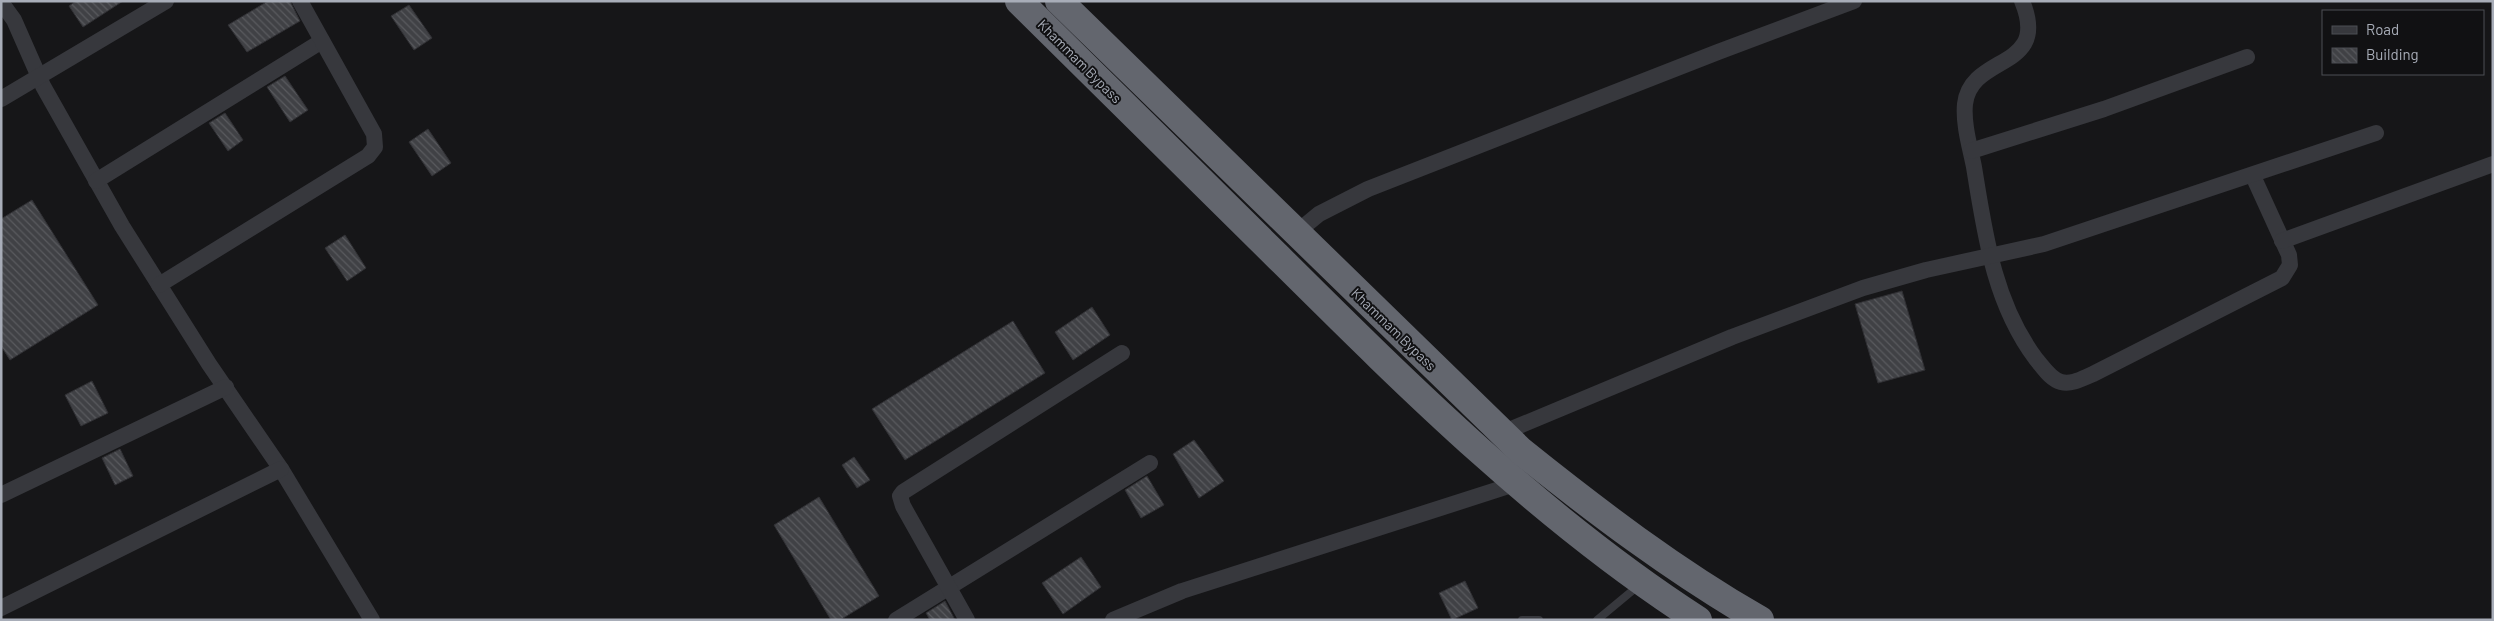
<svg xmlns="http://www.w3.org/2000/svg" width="2494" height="621" font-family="Barlow,sans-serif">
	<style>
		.building { fill: url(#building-back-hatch); stroke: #303034 }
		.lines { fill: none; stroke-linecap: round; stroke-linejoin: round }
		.lane { stroke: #37383d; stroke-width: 8 }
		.street { stroke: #37383d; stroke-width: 16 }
		.highway { stroke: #63666e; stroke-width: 28 }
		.labels { text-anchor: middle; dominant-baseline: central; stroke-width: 4; stroke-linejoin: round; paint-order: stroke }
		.street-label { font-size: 14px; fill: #a8adb8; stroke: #111113 }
	</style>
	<defs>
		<pattern id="building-back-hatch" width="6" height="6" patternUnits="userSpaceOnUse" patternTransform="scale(1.25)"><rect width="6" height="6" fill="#404145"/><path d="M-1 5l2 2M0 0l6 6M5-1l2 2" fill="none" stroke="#595a5e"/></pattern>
	</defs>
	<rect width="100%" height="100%" fill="#161618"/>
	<!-- building -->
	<g class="building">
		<path d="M76 1H123L83 27 69 6Z"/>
		<path d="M268 1H290L300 21 247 52 228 25Z"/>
		<path d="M409 5 432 38 414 50 391 16Z"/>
		<path d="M285 76 308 110 290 122 267 87Z"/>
		<path d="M225 113 243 140 228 151 209 123Z"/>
		<path d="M428 129 451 163 432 176 409 142Z"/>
		<path d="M32 200 98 305 10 360 1 346V219Z"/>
		<path d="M345 235 366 268 347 281 325 248Z"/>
		<path d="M1902 291 1925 370 1878 383 1855 304Z"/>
		<path d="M1092 307 1110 335 1073 360 1055 332Z"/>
		<path d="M1013 321 1045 373 905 460 872 409Z"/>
		<path d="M92 381 108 413 81 426 65 395Z"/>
		<path d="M1194 440 1224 481 1199 498 1173 454Z"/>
		<path d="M120 449 133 476 115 485 102 458Z"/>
		<path d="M854 457 870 480 857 488 842 465Z"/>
		<path d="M1147 476 1164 505 1141 518 1125 490Z"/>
		<path d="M819 497 879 596 840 620H831L774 525Z"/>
		<path d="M1081 557 1101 587 1063 614 1042 583Z"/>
		<path d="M1465 581 1478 608 1452 620 1439 593Z"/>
		<path d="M945 601 955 620H930L926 613Z"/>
	</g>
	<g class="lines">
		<!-- lane -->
		<g class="lane">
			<path d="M1522 620H1539"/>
			<path d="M1597 620 1638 586"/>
		</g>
		<!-- street -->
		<g class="street">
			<path d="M2022 1C2051 71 1971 53 1965 104 1963 124 1970 147 1974 167 1985 235 1994 303 2036 359 2043 367 2050 379 2061 382 2072 385 2083 378 2093 374L2282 278 2290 265 2289 255 2253 176"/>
			<path d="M1 2 14 20 43 86 122 226 209 364 281 469 372 620"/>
			<path d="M1 99 166 1"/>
			<path d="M1971 151 2104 109 2247 57"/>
			<path d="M96 181 322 41"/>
			<path d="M1296 233 1319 214 1368 189 1718 52 1854 1"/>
			<path d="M2282 241 2493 164"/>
			<path d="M159 285 368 156 375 147 374 134 300 1"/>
			<path d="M1502 433 1732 337 1863 288 1926 270 2044 244 2376 133"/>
			<path d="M1 495 226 387"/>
			<path d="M1 608 281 469"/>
			<path d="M896 620 1150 463"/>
			<path d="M967 620 903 506 900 496 903 492 1122 353"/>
			<path d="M1113 620 1182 591 1515 484"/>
		</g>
		<!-- highway -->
		<g class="highway">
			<path d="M1019 1C1105 86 1191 170 1276 255 1408 386 1540 518 1698 620"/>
			<path d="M1059 1 1521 451C1597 512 1675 571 1760 620"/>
		</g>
	</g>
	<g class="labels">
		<!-- street labels -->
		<g class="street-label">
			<text transform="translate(1080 61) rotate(45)">Khammam Bypass</text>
			<text transform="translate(1394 329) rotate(44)">Khammam Bypass</text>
		</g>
	</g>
	<!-- border -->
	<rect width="2494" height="621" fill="none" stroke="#a8adb8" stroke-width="5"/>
	<!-- legend -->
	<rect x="2322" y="10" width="162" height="65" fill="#111113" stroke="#4d4f55"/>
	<rect x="2332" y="26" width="25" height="8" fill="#37383d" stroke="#4d4f55"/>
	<text x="2366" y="35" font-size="15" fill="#a8adb8">Road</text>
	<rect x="2332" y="48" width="25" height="15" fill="url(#building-back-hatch)" stroke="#4d4f55"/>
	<text x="2366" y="60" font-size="15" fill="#a8adb8">Building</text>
</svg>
